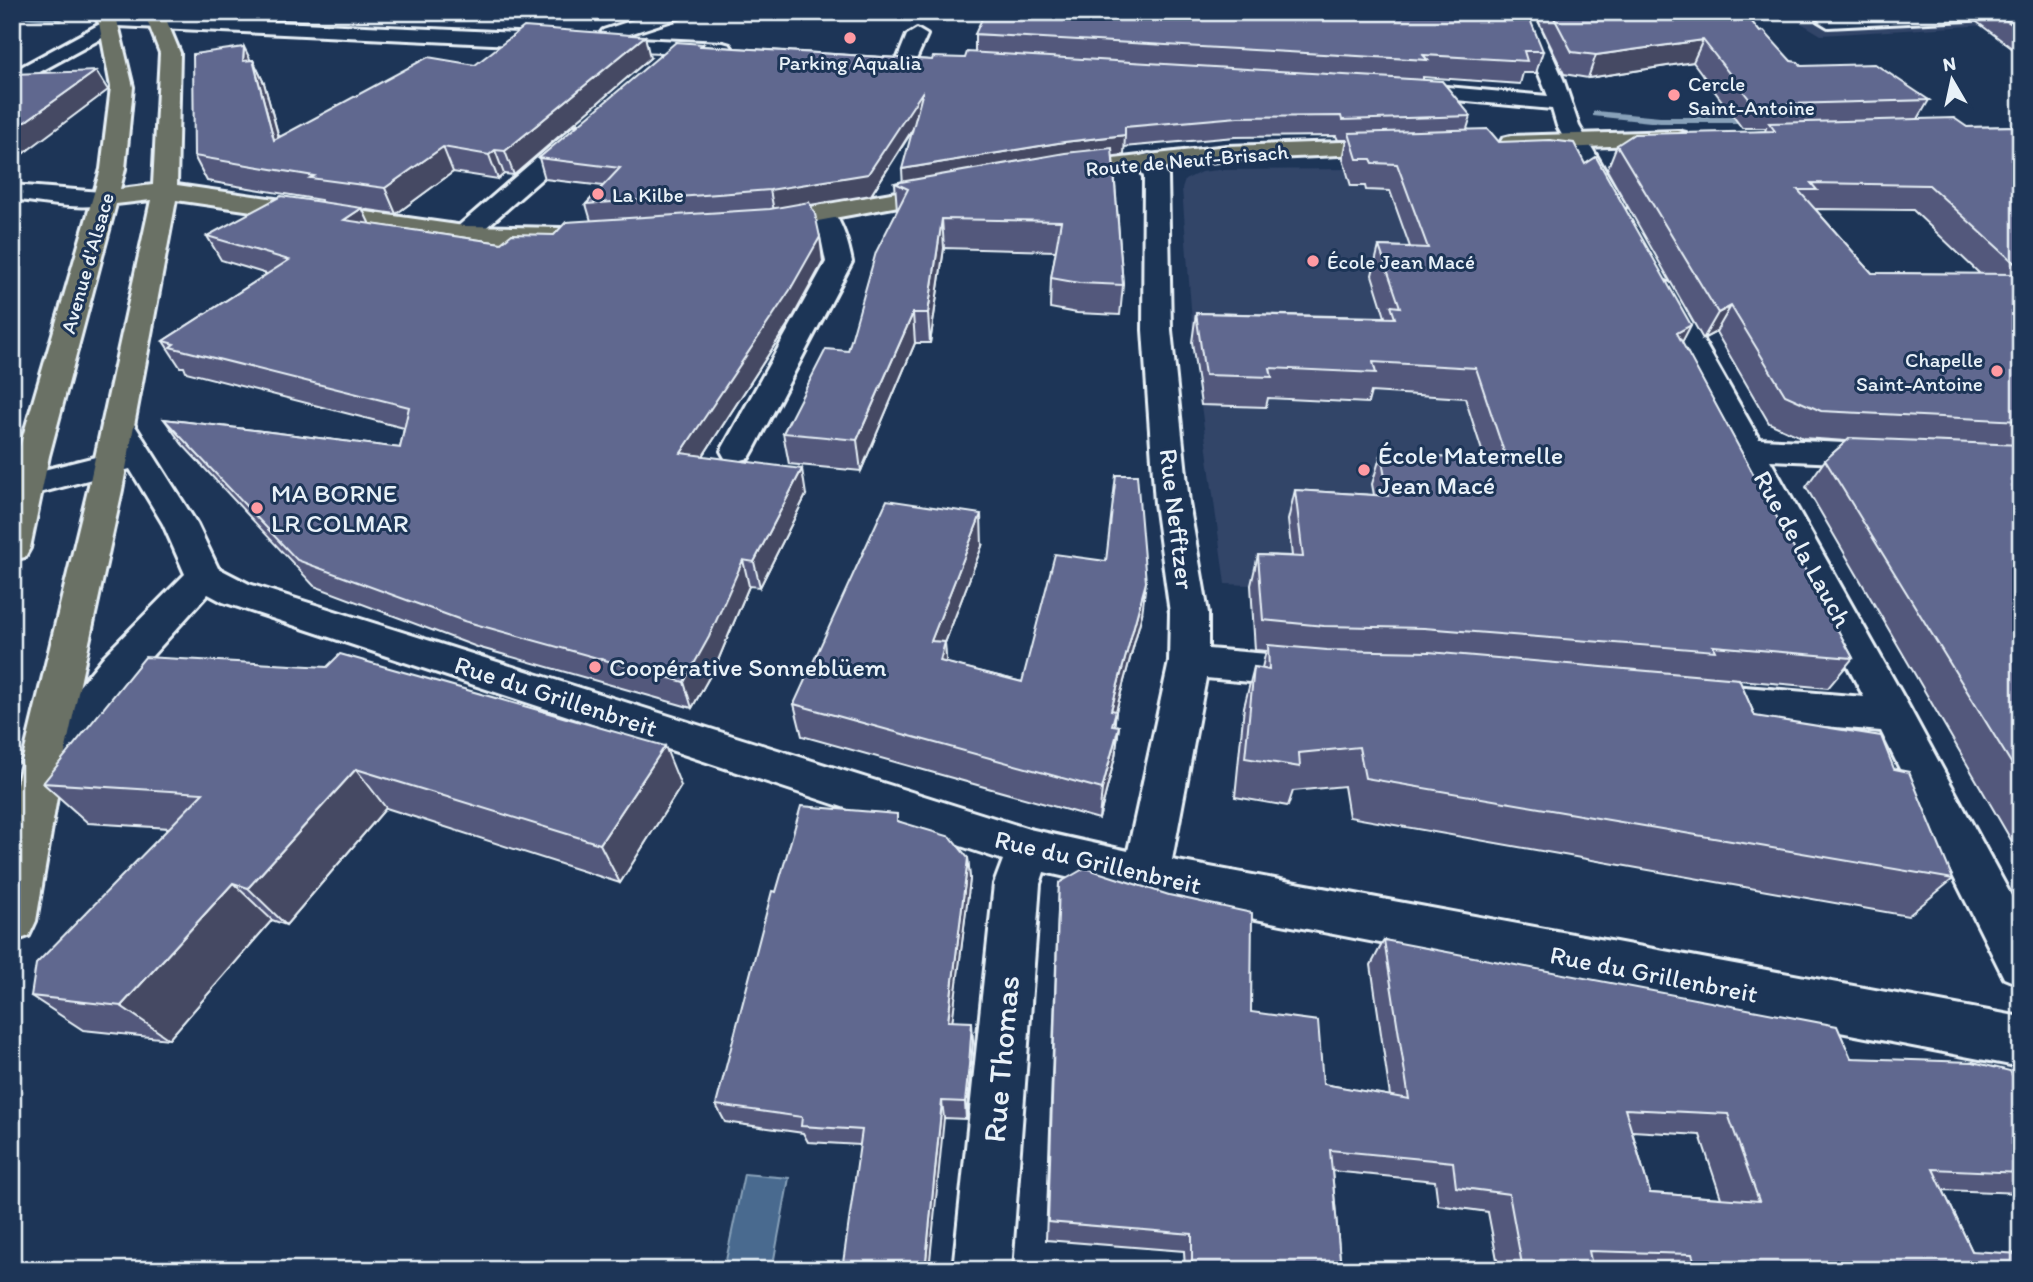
<svg xmlns="http://www.w3.org/2000/svg" width="2033" height="1282" font-family="Itim,sans-serif">
	<style>
		.built { fill: #314468 }
		.water { fill: #486b8f; stroke: #88a1b9; stroke-width: 2 }
		.lines { fill: none; stroke-linecap: round; stroke-linejoin: round }
		.stream { fill: #88a1b9; fill-rule: evenodd }
		.minor-casing { stroke: #e8f1f8; stroke-width: 6 }
		.major-casing { stroke: #e8f1f8; stroke-width: 6 }
		.minor { fill: #1d3557; fill-rule: evenodd }
		.major { fill: #6b7165; fill-rule: evenodd }
		.wall { fill: #53597b; stroke: #e8f1f8; stroke-width: 2; fill-rule: evenodd }
		.shaded-wall { fill: #444964; stroke: #e8f1f8; stroke-width: 2 }
		.building { fill: #61688f; stroke: #e8f1f8; stroke-width: 2; fill-rule: evenodd }
		.poi-dot { fill: #ff9aa2; stroke: #1d3557; stroke-width: 2.5 }
		.labels { text-anchor: middle; dominant-baseline: central; stroke-width: 6; stroke-linejoin: round; paint-order: stroke }
		.far-poi-label { font-size: 21px; fill: #e8f1f8; stroke: #1d3557; text-anchor: start }
		.far-street-label { font-size: 21px; fill: #e8f1f8; stroke: #1d3557 }
		.poi-label { font-size: 26px; fill: #e8f1f8; stroke: #1d3557; text-anchor: start }
		.street-label { font-size: 26px; fill: #e8f1f8; stroke: #1d3557 }
		.near-street-label { font-size: 32px; fill: #e8f1f8; stroke: #1d3557 }
	</style>
	<rect width="100%" height="100%" fill="#1d3557"/>
	<filter id="ink" filterUnits="userSpaceOnUse"><feTurbulence type="fractalNoise" baseFrequency=".0143" numOctaves="2"/><feDisplacementMap in="SourceGraphic" scale="14" xChannelSelector="R" yChannelSelector="G"/><feConvolveMatrix kernelMatrix="1 2 1 2 8 2 1 2 1" color-interpolation-filters="sRGB"/></filter>
	<g filter="url(#ink)">
		<!-- built -->
		<g class="built">
			<path d="M1783 12H2021V23L1821 35Z"/>
			<path d="M1399 164 1524 487 1462 480 1371 476 1379 526 1288 521 1295 587 1225 584 1195 361 1182 189 1185 180 1201 172 1218 170 1346 169Z"/>
		</g>
		<!-- water -->
		<path class="water" d="M744 1174 789 1178 772 1270H724Z"/>
		<g class="lines">
			<!-- stream -->
			<g class="stream">
				<path d="M12 13 60 18 64 20 60 22 12 17Z"/>
				<path d="M1596 111 1660 117H1758L1763 120 1758 123H1660L1593 116V112Z"/>
			</g>
			<defs>
				<g id="minor">
					<path d="M658 12H687L685 16 617 38 723 43 730 45 733 49 730 53 723 55 117 26 115 31 12 87V72L100 24 97 20 100 16 107 14 603 37 600 34 603 30Z"/>
					<path d="M1514 12H1533L1563 79 1579 126 1626 206 1623 211 1614 213 1605 211 1557 126 1552 109 1402 95 1394 94 1391 89 1394 84 1402 83 1548 96Z"/>
					<path d="M1889 12H2019L2010 18 1828 27 1818 21 1828 15Z"/>
					<path d="M917 29 927 35 914 64H900L897 60 907 35Z"/>
					<path d="M581 125 589 127 592 132 589 137 473 239 464 242 455 239 451 234 455 229 573 127Z"/>
					<path d="M1149 154 1157 156 1168 177 1171 330 1189 503 1208 613V649L1306 657 1320 661 1326 672 1320 683 1306 687 1206 678 1172 860 2021 1017V1067L1225 913 1044 872 1040 884 1011 1270H953L994 884 1003 860 223 602 208 594 133 677 57 774 42 779 27 774 21 762 27 750 105 655 185 574 163 524 130 469 12 500V478L119 451 102 423 107 416 118 413 129 416 197 524 218 568 249 584 1029 829 1128 851 1169 662 1170 613 1155 503 1143 330 1144 177 1137 161 1141 156Z"/>
					<path d="M12 185 114 193 117 198 114 203C82 211 44 203 12 199Z"/>
					<path d="M822 205 831 208C843 225 848 242 852 262L753 451 749 458 737 461 725 458 721 451 826 262 821 237 809 213 813 208Z"/>
					<path d="M1660 281 1670 283 1674 289 1759 439 1886 445 1898 448 1902 455 1898 462 1886 465 1770 460 1908 705 2021 914V985L2004 978 1881 731 1697 715 1683 710 1677 699 1683 688 1697 683 1864 697 1646 289 1650 283Z"/>
				</g>
				<g id="major">
					<path d="M97 12H115L133 87 125 169 120 189 153 185 160 53 144 12H163L180 53 177 185 464 226 561 228 570 231 574 236 570 241 561 244 464 242 176 200 122 490 63 762 36 921 29 936 12 942V804L88 490 151 200 116 204 49 456 30 548 25 557 12 560V474L101 169 111 87Z"/>
					<path d="M1678 131 1686 133 1689 138 1686 143 1511 150 1503 148 1500 143 1503 138 1511 136Z"/>
					<path d="M1398 140 1406 142 1410 147 1406 152 1227 160 1061 179 1053 177 1049 172 1053 167 1061 165 1227 146Z"/>
					<path d="M949 183 958 185 961 190 958 195 764 231 755 228 751 223 755 218 764 215Z"/>
				</g>
			</defs>
			<!-- minor casing -->
			<use href="#minor" class="minor-casing"/>
			<!-- major casing -->
			<use href="#major" class="major-casing"/>
			<!-- minor -->
			<use href="#minor" class="minor"/>
			<!-- major -->
			<use href="#major" class="major"/>
		</g>
		<!-- wall -->
		<g class="wall">
			<path d="M1534 12H1744L1760 32 1791 61 1802 66 1929 100 1918 119 1967 127 2021 126V857L1806 487 1825 460 1847 441 1803 438 1769 423 1716 332 1703 339 1607 170 1617 145 1765 131 1766 128H1742L1693 62 1588 78 1564 74ZM1815 209 1913 210 1980 274 1872 273Z"/>
			<path d="M1982 12H2021V55L1977 22Z"/>
			<path d="M975 34 1543 51 1536 73H1523L1520 84 1423 77V80L1471 116 1467 129 1499 142 1682 343 1853 658 1828 688 1739 680 1755 716 1894 769 1953 879 1908 916 1349 817 1344 786 1293 791 1288 806 1235 797 1244 707 1254 667 1262 668 1266 651 1255 650 1251 585 1258 555 1292 556 1288 520 1295 490 1374 495 1372 484 1381 454 1485 460 1465 398 1371 392 1368 403 1268 398 1266 407 1201 405 1192 342 1196 313 1385 317 1372 275 1379 246 1410 247 1390 191 1366 190 1365 186H1351L1343 159 1347 140H1338L1336 136 1235 137 1124 147V155L1113 157 1123 285 1120 315 1077 313 1050 308 1051 278 1056 251 944 248 930 343H915L861 471 789 464 783 433 848 351 897 210 895 183 903 181 913 130 871 195 811 205 823 262 794 315 703 456 806 495 760 587 749 586 717 663 692 708 477 647 314 586 182 444 164 419 400 448 404 428 186 372 184 367H180L163 341 267 274 221 260 207 236 321 202V200L207 181 194 156 250 60H253L264 83 279 137 475 65 650 58 514 175 504 174 498 179 453 172 396 214 362 209 369 224 501 243 554 235 591 221 586 204 603 186 545 179 539 158 703 44V46L932 60 965 58 975 53Z"/>
			<path d="M982 546 945 643 946 663 1022 682 1142 614 1116 711 1114 725 1119 726 1115 757 1099 819 802 736 794 704Z"/>
			<path d="M327 667 681 786 620 883 386 808 286 925 272 920 169 1039 83 1030 31 996 169 828 88 823 43 783Z"/>
			<path d="M898 821 968 858 970 879 952 1021 973 1040 966 1119 944 1118 860 1145 808 1142 803 1133 725 1122 716 1105Z"/>
			<path d="M1059 883 1251 1012 1323 1084 1390 1096 1371 965 1384 940 1851 1058 2021 1091V1193L1943 1190 1972 1251 2021 1270H1650L1592 1268 1593 1270H1499L1488 1212 1438 1205 1435 1181 1332 1171 1341 1270H1185L1184 1251 1046 1240ZM1632 1131 1700 1135 1721 1198 1650 1193Z"/>
		</g>
		<!-- shaded-wall -->
		<g class="shaded-wall">
			<path d="M645 36 650 58 514 175 505 151Z"/>
			<path d="M1703 40 1693 62 1588 78 1596 55Z"/>
			<path d="M244 47 255 69 243 61Z"/>
			<path d="M253 60 264 83 286 164 274 140Z"/>
			<path d="M96 71 108 90 12 162V131Z"/>
			<path d="M923 91 924 111 871 195 774 211 770 190Z"/>
			<path d="M1125 135 1124 155 1064 162 903 187 902 169 1064 142Z"/>
			<path d="M443 147 453 172 396 214 385 188Z"/>
			<path d="M495 150 504 174 498 179 489 155Z"/>
			<path d="M362 208 373 231 344 220Z"/>
			<path d="M942 219 944 248 930 343 928 313Z"/>
			<path d="M820 237 823 262 794 315 688 479 681 453Z"/>
			<path d="M1731 306 1716 332 1703 339 1718 313Z"/>
			<path d="M913 313 915 343 861 471 857 440Z"/>
			<path d="M1691 325 1676 354 1677 333Z"/>
			<path d="M802 469 806 495 760 587 754 562Z"/>
			<path d="M981 514 982 546 945 643 947 674 931 641Z"/>
			<path d="M743 560 749 586 717 663 692 708 684 682Z"/>
			<path d="M1146 582 1142 614 1113 722 1116 711 1113 742 1111 710Z"/>
			<path d="M1119 726 1115 757 1099 819 1102 789Z"/>
			<path d="M665 746 681 786 620 883 600 844Z"/>
			<path d="M356 769 386 808 286 925 248 888Z"/>
			<path d="M968 858 970 879 950 1040 948 1021Z"/>
			<path d="M233 883 272 920 169 1039 121 1006Z"/>
			<path d="M972 1022 973 1040 966 1119 965 1102Z"/>
			<path d="M942 1101 944 1118 929 1270H925Z"/>
		</g>
		<!-- building -->
		<g class="building">
			<path d="M985 12H1527L1543 51H1524L1527 61 1423 55 1428 60 975 34Z"/>
			<path d="M1551 12H1744L1760 32 1764 31 1791 61 1798 62 1802 66 1875 64 1929 100 1754 105 1703 40 1596 55 1572 52Z"/>
			<path d="M1995 12H2021V31Z"/>
			<path d="M524 27 645 36 505 151 495 150 489 155 443 147 385 188 310 178 314 176 194 156 193 54 244 47 243 61 253 60 274 140 428 57 475 65Z"/>
			<path d="M676 42 703 44 700 46 932 60 933 57 965 58 967 52 1442 81 1471 116 1342 120 1341 116 1238 117 1125 127V135L1064 142 902 169 923 91 868 174 770 190 586 204 620 168 539 158Z"/>
			<path d="M96 71 12 131V74Z"/>
			<path d="M1954 118 1967 127 2021 126V269L1929 185 1811 183 1817 190H1798L1872 273 2021 274V421L1821 411 1785 395 1731 306 1718 313 1617 145 1634 134 1775 131 1769 123Z"/>
			<path d="M1488 129 1499 142 1550 140 1574 143 1585 164 1596 157 1691 325 1677 333 1853 658 1713 646 1715 651 1424 628 1324 626 1263 620 1258 555 1303 557 1295 490 1388 496 1381 454 1507 461 1476 368 1373 362 1376 373 1270 368 1272 377 1205 375 1196 313 1395 318 1391 306 1400 307 1379 246 1428 248 1397 164 1373 163 1371 159H1357L1349 133Z"/>
			<path d="M1112 148 1123 285 1079 283 1051 278 1061 221 942 219 928 313H913L857 440 783 433 826 349 848 351 876 252 908 189 895 183 1065 153Z"/>
			<path d="M281 196 362 208 344 220 501 243 512 234 554 235 566 222 770 209 809 202 815 214 820 237 790 290 681 453 802 469 754 562 743 560 709 637 684 682 464 621 297 560 164 419 400 448 409 407 170 347 174 344 163 341 289 260 207 236Z"/>
			<path d="M1850 438 2021 445V779L1825 460Z"/>
			<path d="M1116 475H1137L1146 582 1111 710 1116 711 1112 725 1119 726 1102 789 794 704 887 500 981 514 931 641 945 642 940 661 1022 682 1055 554 1106 561Z"/>
			<path d="M1268 645 1327 650 1429 652 1739 679 1755 716 1881 736 1894 769 1909 772 1953 879 1365 778 1359 747 1299 753 1300 767 1245 758 1254 667 1269 670Z"/>
			<path d="M340 654 665 746 600 844 356 769 248 888 233 883 121 1006 31 996 36 964 203 793 43 783 145 657 327 667Z"/>
			<path d="M801 806 897 814V821L951 837 968 858 948 1021 972 1022 969 1065 965 1102 942 1101 925 1270H842L862 1130 801 1126 802 1117 716 1105 772 891 776 892Z"/>
			<path d="M1085 868 1169 895 1252 913 1251 1012 1318 1021 1323 1084 1409 1099 1384 940 1837 1026 1851 1058 1973 1062 2010 1071 2021 1091V1173L1933 1169 1972 1251 2021 1254V1270H1697L1692 1254 1589 1251 1593 1270H1523L1509 1194 1456 1187 1453 1162 1330 1150 1341 1270H1192V1234L1048 1222 1059 883ZM1625 1109 1728 1114 1759 1201 1650 1193Z"/>
		</g>
	</g>
	<!-- markers -->
	<g class="poi-dot">
		<circle cx="850" cy="38" r="7"/>
		<circle cx="1674" cy="95" r="7"/>
		<circle cx="598" cy="194" r="7"/>
		<circle cx="1313" cy="261" r="7"/>
		<circle cx="1997" cy="371" r="7"/>
		<circle cx="1364" cy="470" r="7"/>
		<circle cx="257" cy="508" r="7"/>
		<circle cx="595" cy="667" r="7"/>
	</g>
	<g class="labels">
		<!-- far-poi labels -->
		<g class="far-poi-label">
			<text x="850" y="62" text-anchor="middle">Parking Aqualia</text>
			<text x="1688" y="83">Cercle<tspan x="1688" dy="24">Saint-Antoine</tspan></text>
			<text x="612" y="194">La Kilbe</text>
			<text x="1327" y="261">École Jean Macé</text>
			<text x="1983" y="359" text-anchor="end">Chapelle<tspan x="1983" dy="24">Saint-Antoine</tspan></text>
		</g>
		<!-- far-street labels -->
		<g class="far-street-label">
			<text transform="translate(1187 160) rotate(-5)">Route de Neuf-Brisach</text>
			<text transform="translate(87 263) rotate(-74)">Avenue d'Alsace</text>
		</g>
		<!-- poi labels -->
		<g class="poi-label">
			<text x="1378" y="455">École Maternelle<tspan x="1378" dy="30">Jean Macé</tspan></text>
			<text x="271" y="493">MA BORNE<tspan x="271" dy="30">LR COLMAR</tspan></text>
			<text x="609" y="667">Coopérative Sonneblüem</text>
		</g>
		<!-- street labels -->
		<g class="street-label">
			<text transform="translate(1177 519) rotate(83)">Rue Nefftzer</text>
			<text transform="translate(1803 549) rotate(61)">Rue de la Lauch</text>
			<text transform="translate(556 696) rotate(18)">Rue du Grillenbreit</text>
			<text transform="translate(1098 862) rotate(13)">Rue du Grillenbreit</text>
			<text transform="translate(1654 974) rotate(11)">Rue du Grillenbreit</text>
		</g>
		<!-- near-street labels -->
		<g class="near-street-label">
			<text transform="translate(1001 1059) rotate(-85)">Rue Thomas</text>
		</g>
	</g>
	<!-- margin -->
	<rect width="2033" height="1282" fill="none" stroke="#1d3557" stroke-width="42"/>
	<rect x="21" y="21" width="1991" height="1240" fill="none" stroke="#e8f1f8" stroke-width="2.5" filter="url(#ink)"/>
	<!-- north arrow -->
	<g transform="translate(1952 80) rotate(351)" stroke="#1d3557" stroke-width="5" paint-order="stroke">
	<path d="M0-5L12 26L0 18L-12 26Z" fill="#e8f1f8"/>
	<text y="-10" font-size="19" font-weight="bold" text-anchor="middle" fill="#e8f1f8">N</text>
	</g>
</svg>
